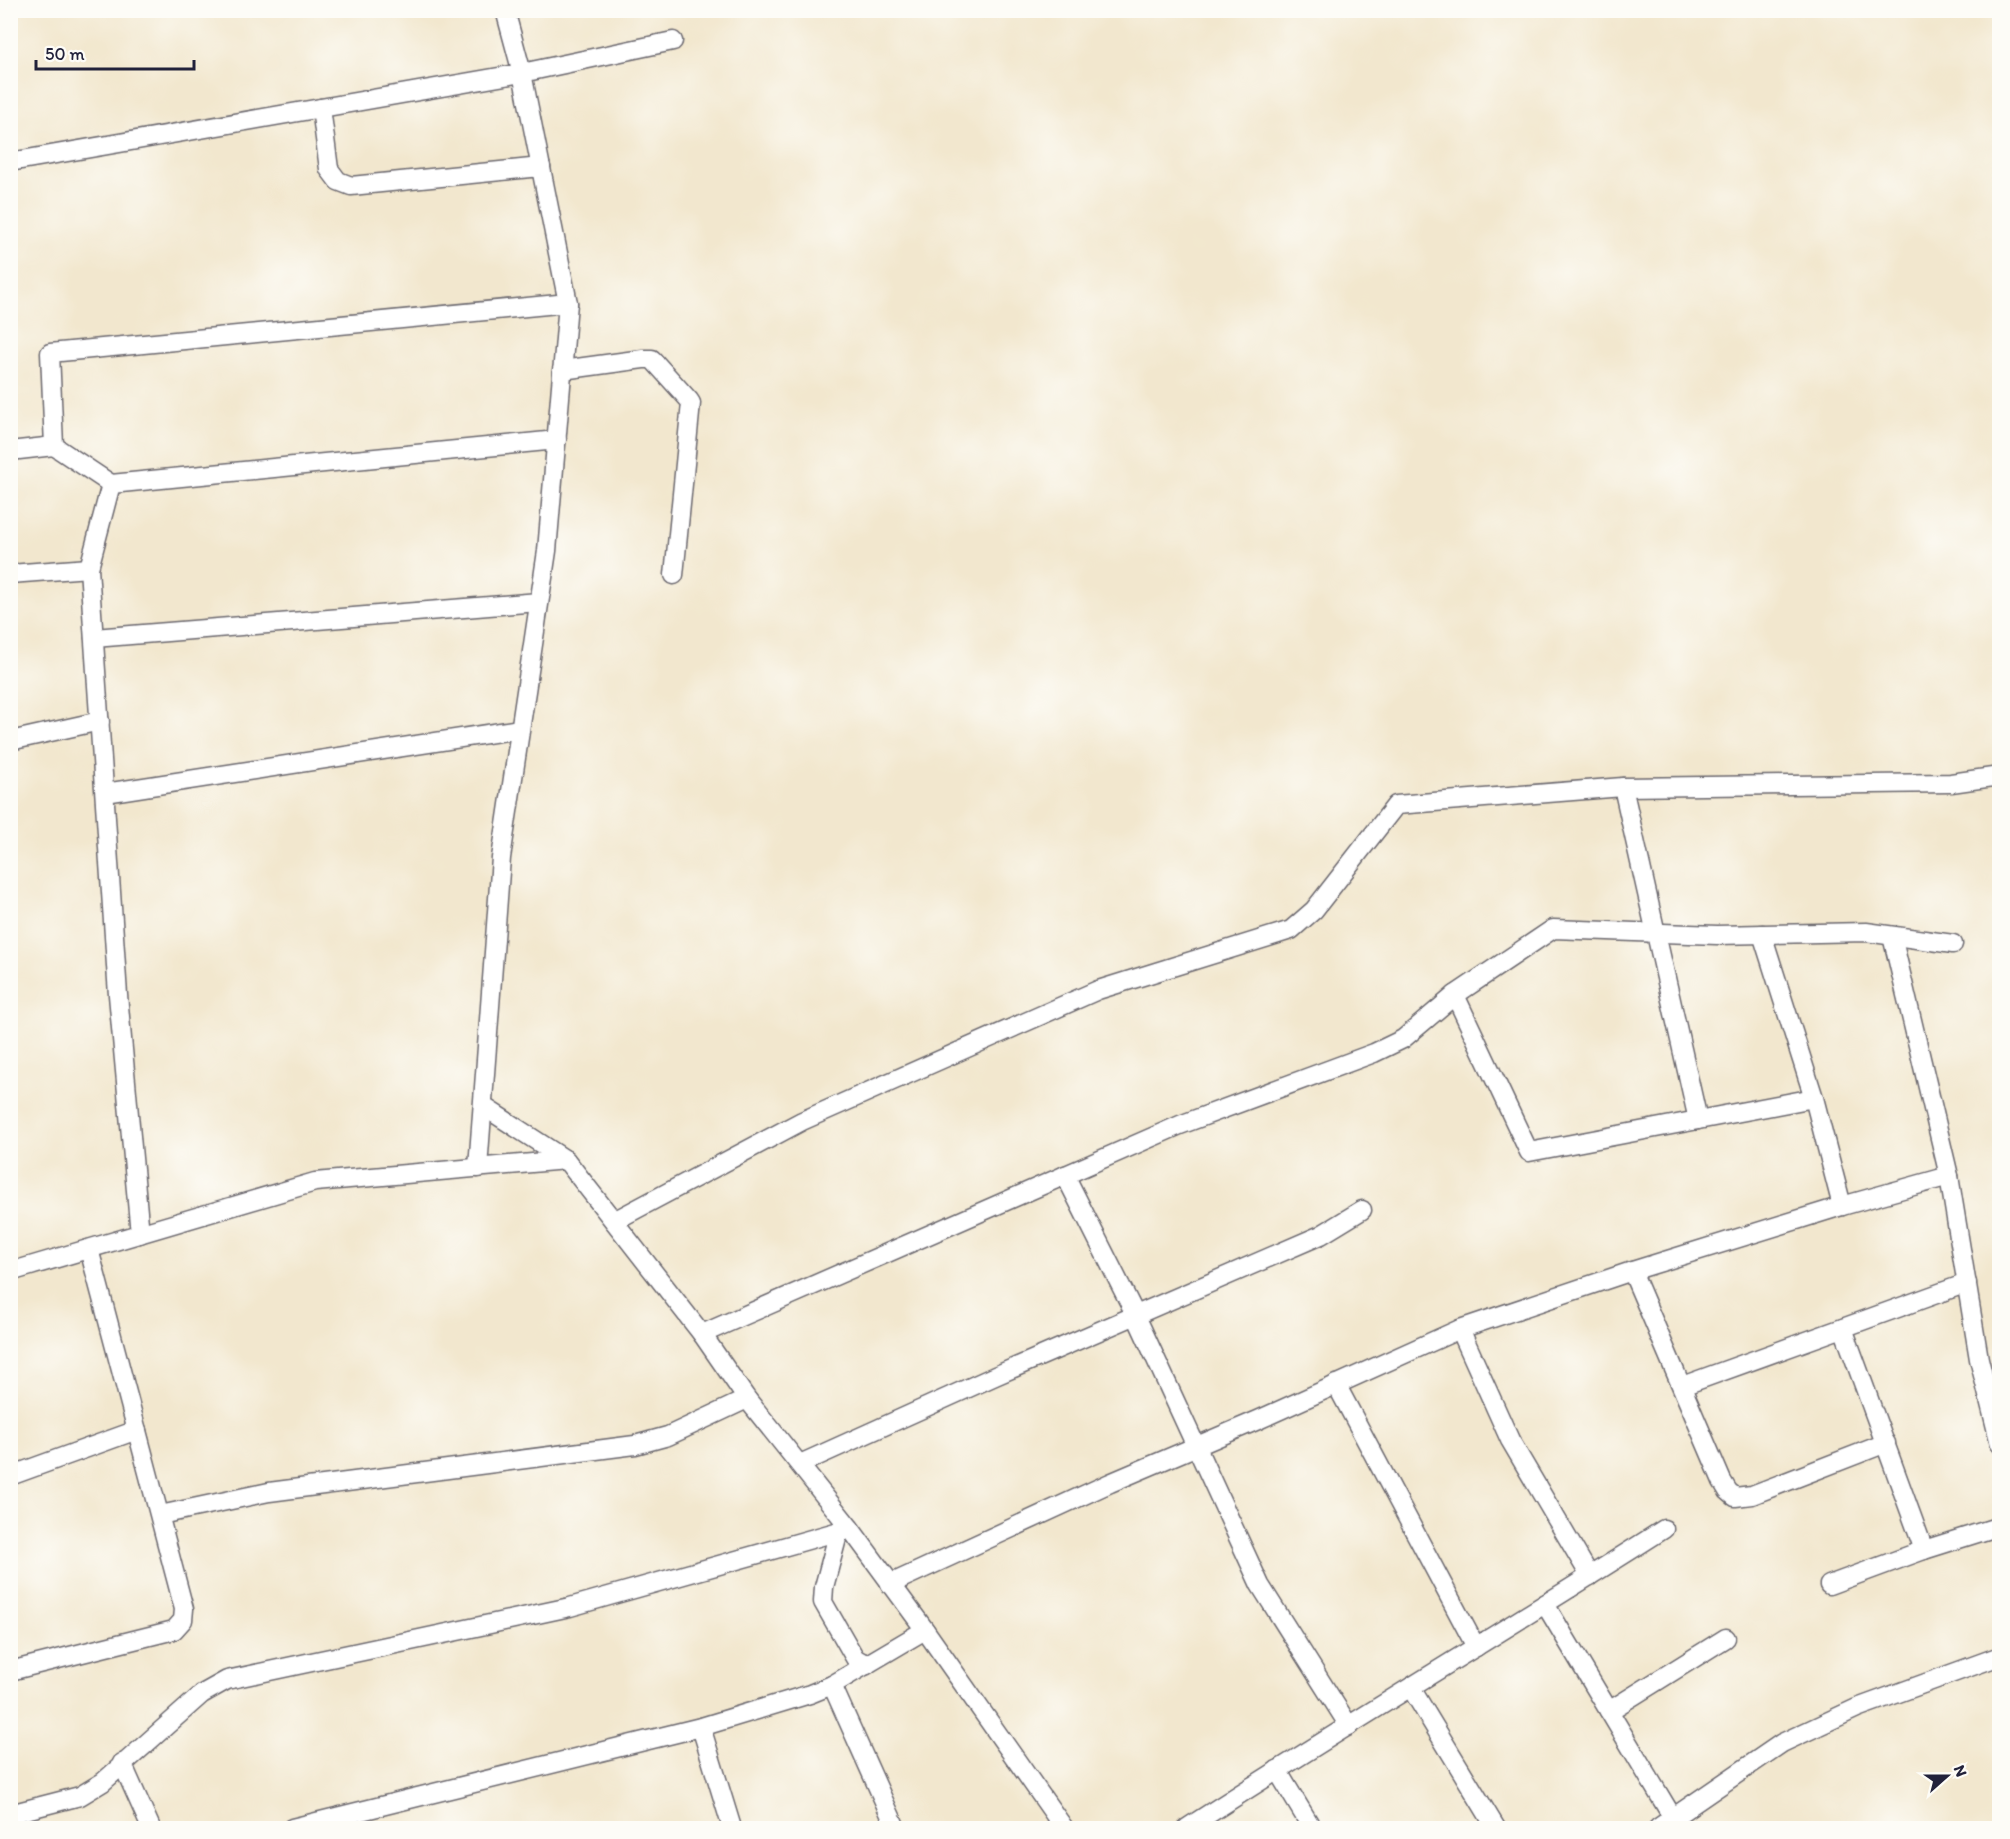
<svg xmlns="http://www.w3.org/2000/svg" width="2010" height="1839" font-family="Itim,sans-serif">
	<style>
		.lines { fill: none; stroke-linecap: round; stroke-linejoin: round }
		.minor-casing { stroke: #6b676e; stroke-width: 21 }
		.minor { stroke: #fff; stroke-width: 18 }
	</style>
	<rect width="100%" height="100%" fill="#fdfcf7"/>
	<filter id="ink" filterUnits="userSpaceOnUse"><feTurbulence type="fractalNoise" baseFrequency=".0167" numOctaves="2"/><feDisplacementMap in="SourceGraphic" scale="12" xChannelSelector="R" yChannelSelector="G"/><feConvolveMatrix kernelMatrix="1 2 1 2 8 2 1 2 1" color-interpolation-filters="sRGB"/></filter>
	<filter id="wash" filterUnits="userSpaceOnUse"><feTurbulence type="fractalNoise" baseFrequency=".008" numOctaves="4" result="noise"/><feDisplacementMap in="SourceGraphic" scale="24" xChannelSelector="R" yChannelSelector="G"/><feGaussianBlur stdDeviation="1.35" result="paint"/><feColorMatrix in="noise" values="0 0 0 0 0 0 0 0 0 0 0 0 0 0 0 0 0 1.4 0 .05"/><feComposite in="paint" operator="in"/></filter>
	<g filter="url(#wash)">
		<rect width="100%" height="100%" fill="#f2e7ce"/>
	</g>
	<g filter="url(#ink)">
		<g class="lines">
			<defs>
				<g id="minor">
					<path d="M505 10 522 73 568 303"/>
					<path d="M321 108 329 169 338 181 351 186 541 167"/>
					<path d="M10 162 522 73 673 41"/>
					<path d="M562 370 643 359H652L689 400 691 403 674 575"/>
					<path d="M54 446 111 484 557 440"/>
					<path d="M10 451 54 446 50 353 568 303 547 551 501 858 478 1168"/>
					<path d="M111 484 89 568 118 995 140 1234"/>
					<path d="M10 574 89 568"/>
					<path d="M94 638 539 602"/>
					<path d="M10 741 100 721"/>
					<path d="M1623 787 1698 1120"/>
					<path d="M105 793 520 729"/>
					<path d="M1762 934 1814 1098 1842 1206"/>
					<path d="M1455 995 1529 1152 1814 1098"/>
					<path d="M483 1106 566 1160"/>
					<path d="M1065 1175 1136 1316 1260 1585 1349 1726"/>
					<path d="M1949 1176 1979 1359 2000 1444"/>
					<path d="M614 1221 802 1121 1098 990 1291 930 1314 910 1396 805 1623 787 1951 783 2000 776"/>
					<path d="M1632 1271 1722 1481 1728 1491 1735 1497 1752 1495 1886 1443"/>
					<path d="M10 1272 315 1182 566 1160 702 1334 747 1399 850 1528 925 1630 1064 1828"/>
					<path d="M1843 1328 1924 1550"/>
					<path d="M1460 1329 1510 1440 1590 1576"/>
					<path d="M702 1334 1180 1125 1374 1053 1403 1039 1455 995 1553 929 1717 935 1866 932 1953 944"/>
					<path d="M1336 1384 1476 1647"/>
					<path d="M1682 1386 1967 1283"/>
					<path d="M800 1464 995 1376 1321 1235 1362 1210"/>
					<path d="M10 1476 137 1430"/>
					<path d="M160 1515 269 1492 635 1445 668 1436 747 1399"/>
					<path d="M839 1531 824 1587 823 1602 855 1658 867 1665"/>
					<path d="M890 1584 1110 1483 1258 1420 1460 1329 1632 1271 1842 1206 1949 1176 1892 936"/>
					<path d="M1829 1585 1924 1550 2000 1526"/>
					<path d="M1545 1604 1679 1828"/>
					<path d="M10 1671 174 1630 183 1620 184 1609 89 1249"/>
					<path d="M832 1685 896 1828"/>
					<path d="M1411 1688 1496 1828"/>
					<path d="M1609 1711 1726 1638"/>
					<path d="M701 1727 732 1828"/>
					<path d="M122 1763 151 1828"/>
					<path d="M1277 1770 1312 1828"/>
					<path d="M10 1814 80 1796 103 1782 202 1694 227 1680 570 1607 850 1528"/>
					<path d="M292 1828 701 1727 810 1694 832 1685 925 1630"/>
					<path d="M1187 1828C1344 1726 1506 1630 1664 1529"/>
					<path d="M1658 1828 1782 1743 1857 1708 2000 1656"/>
				</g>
			</defs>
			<!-- minor casing -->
			<use href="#minor" class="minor-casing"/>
			<!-- minor -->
			<use href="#minor" class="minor"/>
		</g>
	</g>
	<!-- margin -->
	<rect width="2010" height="1839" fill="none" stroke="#fdfcf7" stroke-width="36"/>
	<!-- north arrow -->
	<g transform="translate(1947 1776) rotate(69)" stroke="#fdfcf7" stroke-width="4.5" paint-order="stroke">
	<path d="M0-4.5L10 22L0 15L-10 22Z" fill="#22223b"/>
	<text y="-9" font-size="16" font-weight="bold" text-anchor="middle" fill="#22223b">N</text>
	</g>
	<!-- scale -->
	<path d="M36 60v9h158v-9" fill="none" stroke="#22223b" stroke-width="3"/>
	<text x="45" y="60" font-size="18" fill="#22223b" stroke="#fdfcf7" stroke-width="4.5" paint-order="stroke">50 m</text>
</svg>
